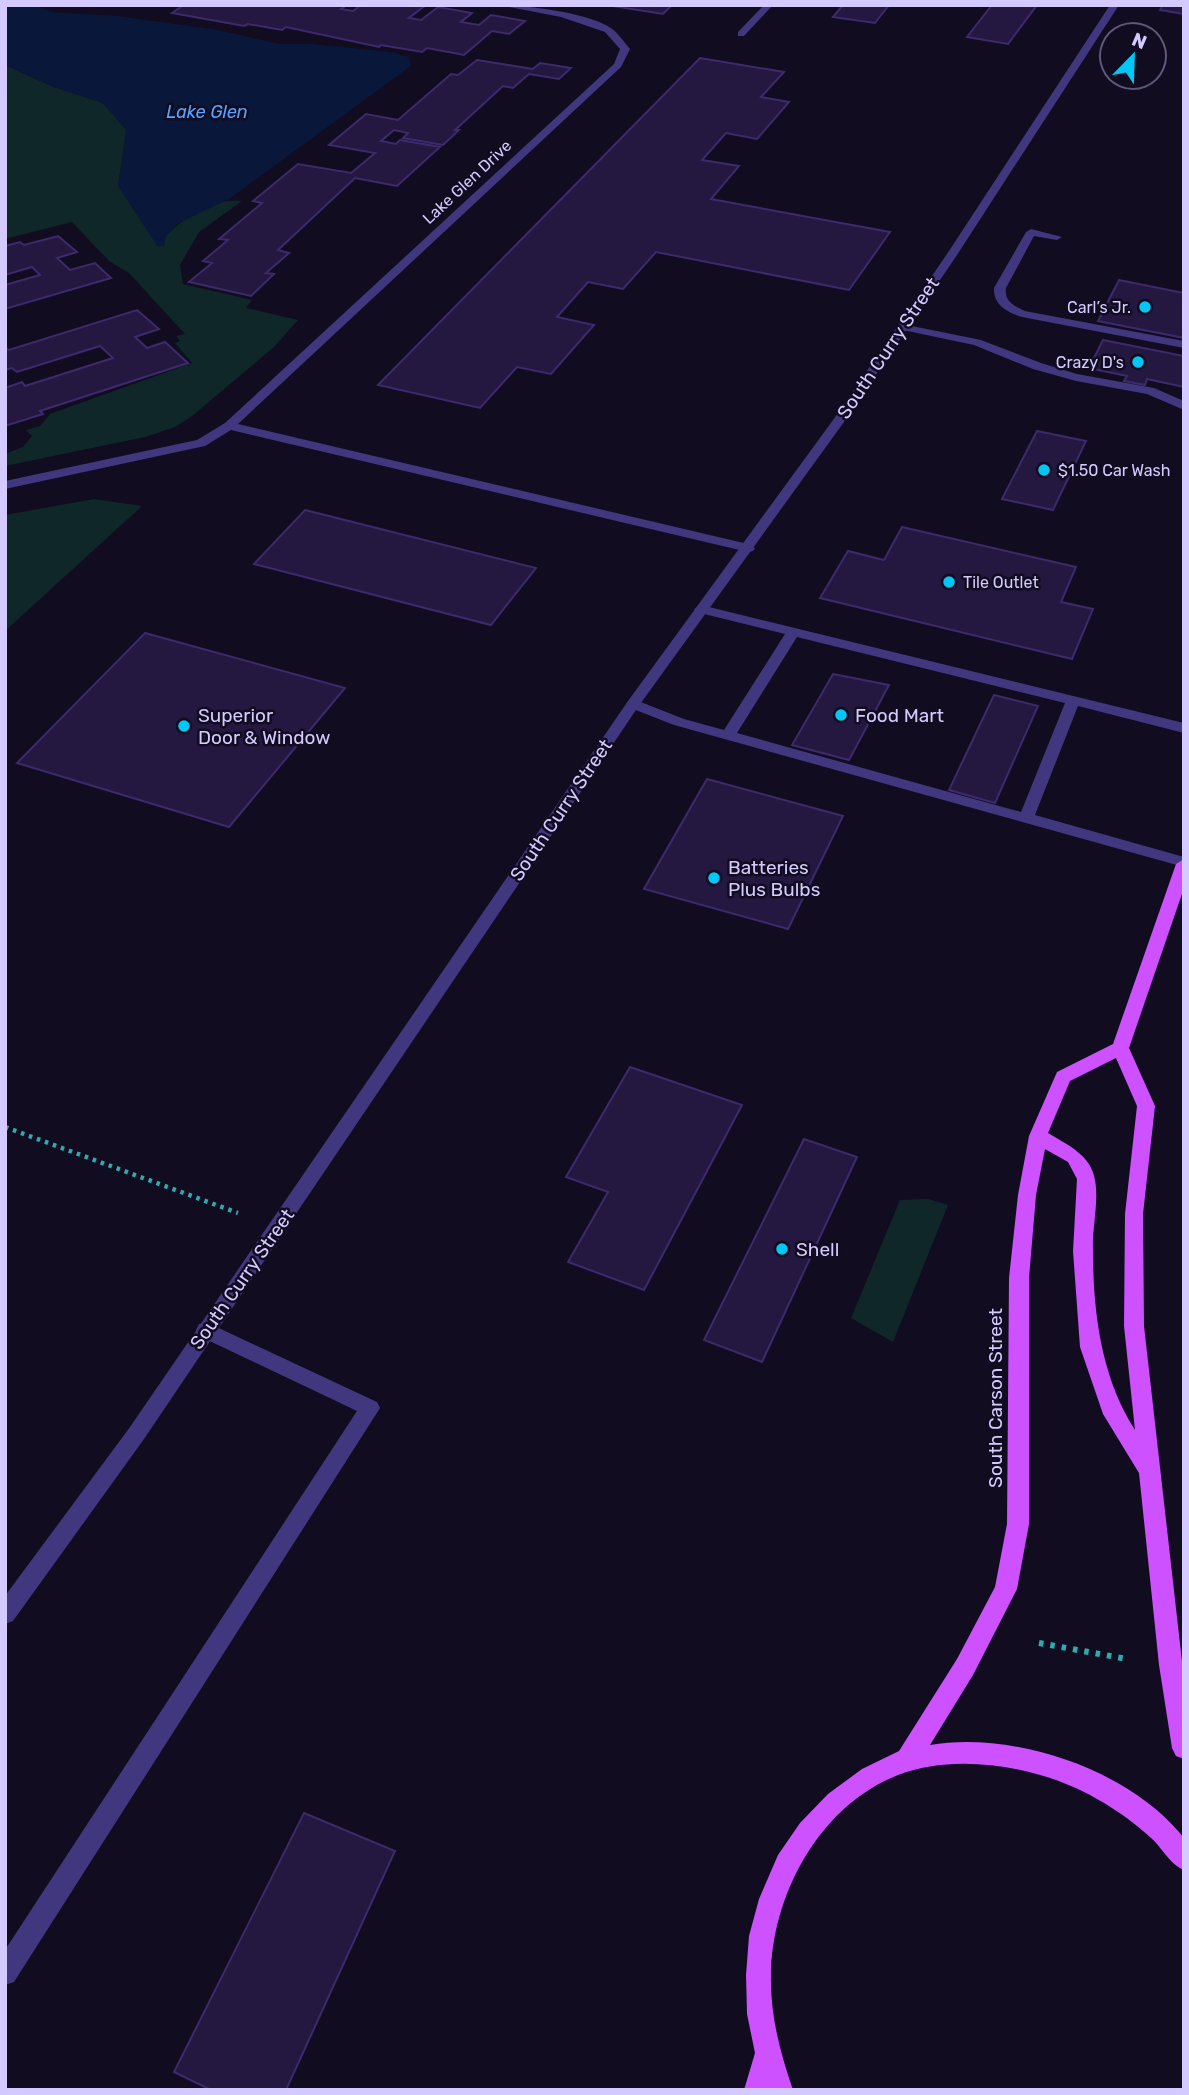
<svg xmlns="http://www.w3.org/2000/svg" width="1189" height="2095" font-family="Rubik,sans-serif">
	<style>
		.green { fill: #0f2729 }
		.water { fill: #09173b }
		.building { fill: #241840; stroke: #3d2a6c; stroke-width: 2 }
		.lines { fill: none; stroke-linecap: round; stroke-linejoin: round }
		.path-far1 { stroke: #2dacb0; stroke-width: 4.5; stroke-dasharray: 3.5 5; stroke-linecap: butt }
		.path { stroke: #2dacb0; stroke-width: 6; stroke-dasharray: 4.5 7; stroke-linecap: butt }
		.service { fill: #40377e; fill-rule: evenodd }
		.minor { fill: #40377e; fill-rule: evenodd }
		.tertiary { fill: #40377e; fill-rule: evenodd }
		.primary { fill: #cd51ff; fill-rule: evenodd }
		.poi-dot { fill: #00c7f5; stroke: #110c1f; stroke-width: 2.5 }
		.labels { text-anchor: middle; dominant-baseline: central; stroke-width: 5; stroke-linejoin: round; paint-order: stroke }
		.far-street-label { font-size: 16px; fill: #d5caff; stroke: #110c1f }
		.far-poi-label { font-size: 16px; fill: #d5caff; stroke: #110c1f; text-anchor: end }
		.far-water-label { font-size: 18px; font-style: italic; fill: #58a3ff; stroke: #110c1f }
		.street-label { font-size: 19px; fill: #d5caff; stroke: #110c1f }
		.poi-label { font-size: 19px; fill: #d5caff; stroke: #110c1f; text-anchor: start }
	</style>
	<rect width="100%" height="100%" fill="#110c1f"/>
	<!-- green -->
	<g class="green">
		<path d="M5 65 54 87 103 103 127 130 118 186 166 236C183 217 216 197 242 201L199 232 180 265 183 284 252 300 246 308 298 320 274 347 192 416 175 427 145 437 5 466V454L23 447 32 436 26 430 40 426 50 414 192 363 175 343 180 341 176 336 185 334 129 273 109 261 72 222 5 239Z"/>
		<path d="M94 499 142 506 5 631V515Z"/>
		<path d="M928 1199 948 1205 893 1342 851 1318 900 1200Z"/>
	</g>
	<!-- water -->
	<path class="water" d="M5 5H36L51 12 117 16 219 30 279 44H312L391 52 409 57 411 66 229 199 177 224 166 236 164 246 158 247 118 186 126 130 103 103 54 87 5 65Z"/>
	<!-- building -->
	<g class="building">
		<path d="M184 5H347L341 9 353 11 361 5H426L409 18 421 20 438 7 472 13 461 22 479 25 491 15 525 21 509 34 492 31 464 55 427 48 422 52 381 45 379 47 286 27 282 30 248 24 244 26 172 13Z"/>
		<path d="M606 5H682L671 6 663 14Z"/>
		<path d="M843 5H889L875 23 833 17Z"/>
		<path d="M992 5H1037L1008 44 967 37Z"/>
		<path d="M1163 5H1184V14L1160 10Z"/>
		<path d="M700 58 784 72 761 97 789 102 757 139 726 133 702 160 739 166 711 199 890 232 849 290 656 252 623 289 588 282 557 317 594 325 551 374 517 367 480 408 378 385Z"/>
		<path d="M477 60 533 69 540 63 571 68 559 79 529 74 513 88 503 86 455 130H459L443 145 403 138 408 133 394 130 381 141 396 144 400 140 440 147 397 186 355 178 278 250 289 253 266 273 274 274 251 296 189 282 212 263 203 261 228 240 219 239 262 203 253 201 298 164 351 173 375 153 329 145 366 114 398 120 451 74 458 75Z"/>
		<path d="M58 236 77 252 57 258 70 270 95 263 111 278 5 309V285L40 275 32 267 5 275V246L20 242 24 245Z"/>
		<path d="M1119 280 1184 293V338L1098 321Z"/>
		<path d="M137 310 159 329 135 337 147 348 165 342 188 363 40 411 43 414 5 426V388L22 382 25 386 113 358 100 346 17 372 12 368 5 370V347L9 350Z"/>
		<path d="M1103 340 1184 356V387L1147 379 1145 385 1124 381 1127 376 1089 368Z"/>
		<path d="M1037 431 1086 441 1053 510 1002 499Z"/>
		<path d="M305 510 536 568 491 625 254 564Z"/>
		<path d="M902 527 1076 567 1061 602 1093 609 1072 659 820 598 848 551 884 560Z"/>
		<path d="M145 633 345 688 229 827 17 763Z"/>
		<path d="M833 674 889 685 849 760 792 745Z"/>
		<path d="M994 695 1038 706 995 803 949 790Z"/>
		<path d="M707 779 843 816 788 929 644 889Z"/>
		<path d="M630 1067 742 1105 644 1290 568 1262 608 1192 566 1177Z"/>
		<path d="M804 1139 857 1157 762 1362 704 1340Z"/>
		<path d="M304 1813 395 1851 286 2090H211L174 2072Z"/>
	</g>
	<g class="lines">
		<!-- path-far1 -->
		<path class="path-far1" d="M5 1127 238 1213"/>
		<!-- path -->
		<path class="path" d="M1039 1643 1127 1659"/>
		<!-- service -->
		<g class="service">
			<path d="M1031 229 1062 237 1057 240 1034 236 1006 288C1004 302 1015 306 1025 311L1184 341V348L1022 317C1008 313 993 305 994 288L1026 232Z"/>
			<path d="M902 324 981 340 1041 363 1077 374 1154 388 1184 401V410L1147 394 1076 381 1033 369 974 345 898 329 896 327Z"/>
			<path d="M701 605 1184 723V733L1078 706 1035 815 1184 857V867L674 725 628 707 626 704 633 699 684 719 724 730 785 634 696 612 694 609ZM797 637 1065 703 1021 812 737 733Z"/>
			<path d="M206 1322 377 1402 380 1408 14 1982 5 1985V1950L357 1411 199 1336 196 1330 199 1324Z"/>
		</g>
		<!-- minor -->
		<g class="minor">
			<path d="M499 5C526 5 589 13 611 28 618 33 625 43 630 49L621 67 238 424 748 544 755 548 753 551 748 552 231 430 205 446 5 489V481L197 440 225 423 614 64 620 49 605 32 561 17Z"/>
			<path d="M764 5H773L744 36H738V32Z"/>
		</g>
		<!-- tertiary -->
		<path class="tertiary" d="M1110 5H1119L957 255 844 422 638 707 144 1439 13 1621 5 1624V1596L130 1427 628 701 833 420 947 254Z"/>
		<!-- primary -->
		<path class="primary" d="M1184 859V888L1129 1048 1155 1106 1143 1214 1144 1326 1184 1679V1759L1176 1756 1172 1748 1159 1665 1139 1473 1103 1414 1080 1347 1073 1251 1077 1179 1068 1162 1045 1149 1036 1195 1029 1278V1524L1017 1589 973 1675 930 1745C1012 1731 1124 1768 1179 1832L1184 1838V1870C1169 1864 1162 1847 1150 1837 1119 1809 1080 1786 1040 1775 996 1762 941 1758 898 1775 819 1806 772 1895 771 1975 770 2015 780 2052 793 2090H744L755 2053 747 2014 746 1975 749 1936 759 1899 778 1855 800 1823 828 1794 862 1769 899 1751 957 1659 995 1587 1007 1524 1009 1278 1018 1195 1029 1136 1057 1072 1113 1044 1176 864ZM1116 1058 1137 1106 1125 1214 1124 1326 1135 1430C1101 1377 1093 1312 1093 1250 1092 1228 1099 1202 1095 1180 1091 1155 1068 1145 1048 1133L1070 1081Z"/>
	</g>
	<!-- markers -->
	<g class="poi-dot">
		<circle cx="1145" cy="307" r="7"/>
		<circle cx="1138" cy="362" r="7"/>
		<circle cx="1044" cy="470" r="7"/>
		<circle cx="949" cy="582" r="7"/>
		<circle cx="841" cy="715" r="7"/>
		<circle cx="184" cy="726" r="7"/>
		<circle cx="714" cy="878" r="7"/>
		<circle cx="782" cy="1249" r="7"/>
	</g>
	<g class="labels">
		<!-- far-street labels -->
		<g class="far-street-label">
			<text transform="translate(467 182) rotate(-43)">Lake Glen Drive</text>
		</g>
		<!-- far-poi labels -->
		<g class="far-poi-label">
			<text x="1131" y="307">Carl’s Jr.</text>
			<text x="1124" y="362">Crazy D's</text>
			<text x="1058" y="470" text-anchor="start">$1.50 Car Wash</text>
			<text x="963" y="582" text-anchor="start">Tile Outlet</text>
		</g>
		<!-- far-water labels -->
		<g class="far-water-label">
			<text x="207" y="112">Lake Glen</text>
		</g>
		<!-- street labels -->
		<g class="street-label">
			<text transform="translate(888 348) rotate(-56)">South Curry Street</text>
			<text transform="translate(561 810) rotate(-56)">South Curry Street</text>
			<text transform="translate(242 1279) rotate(-55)">South Curry Street</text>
			<text transform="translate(995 1398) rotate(-90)">South Carson Street</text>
		</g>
		<!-- poi labels -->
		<g class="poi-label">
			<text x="198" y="715">Superior<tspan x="198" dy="22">Door &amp; Window</tspan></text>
			<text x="855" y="715">Food Mart</text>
			<text x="728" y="867">Batteries<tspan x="728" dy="22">Plus Bulbs</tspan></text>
			<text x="796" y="1249">Shell</text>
		</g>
	</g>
	<!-- border -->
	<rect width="1189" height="2095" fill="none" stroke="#d5caff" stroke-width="14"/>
	<!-- north arrow -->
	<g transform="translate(1133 56) rotate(23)"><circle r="33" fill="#110c1f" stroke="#5f5879" stroke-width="2"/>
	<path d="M0-5L12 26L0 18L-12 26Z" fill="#00c7f5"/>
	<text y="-10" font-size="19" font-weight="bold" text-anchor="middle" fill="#d5caff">N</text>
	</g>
</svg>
